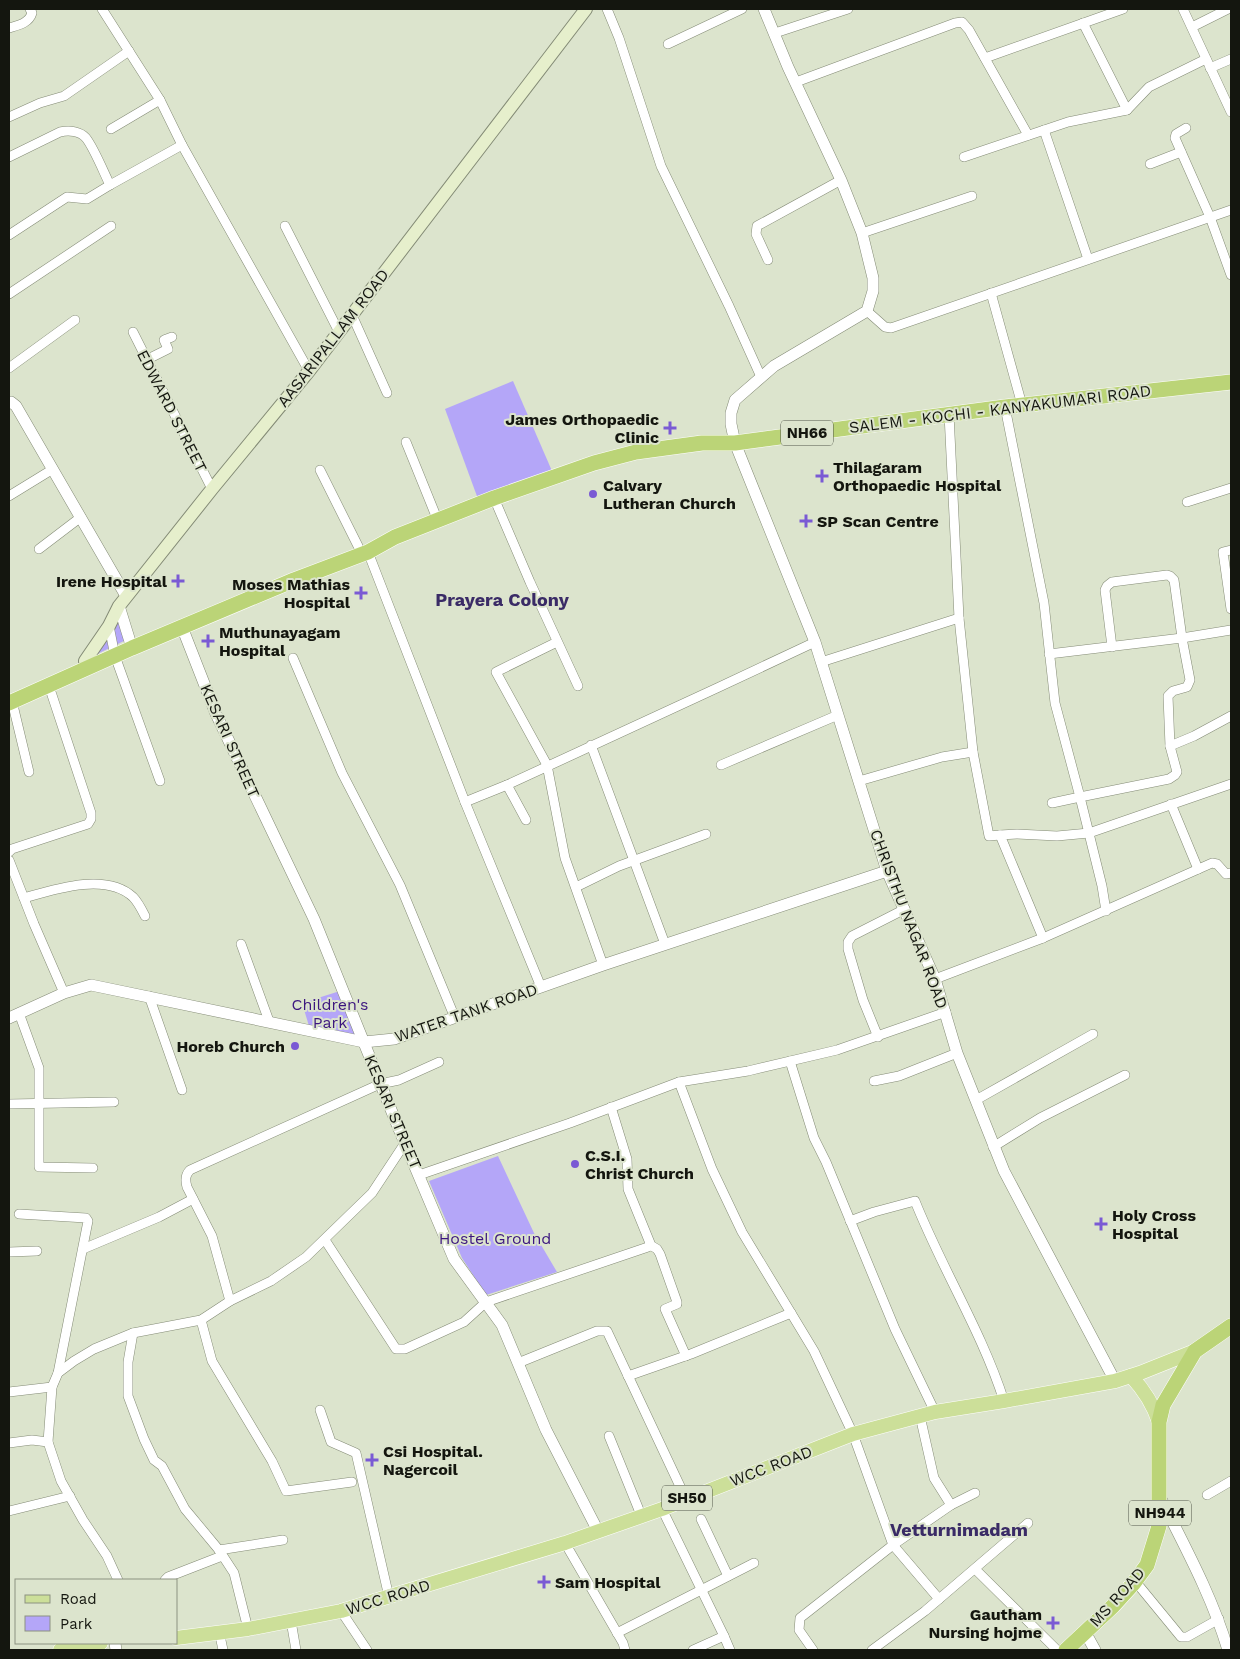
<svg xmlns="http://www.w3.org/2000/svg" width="1240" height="1659" font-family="'Work Sans',sans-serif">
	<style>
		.green { fill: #b4a6f8 }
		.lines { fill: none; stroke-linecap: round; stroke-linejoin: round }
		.minor-casing { stroke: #848b76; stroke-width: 10 }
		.tertiary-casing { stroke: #848b76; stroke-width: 12 }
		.secondary-casing { stroke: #848b76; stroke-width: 14 }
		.primary-casing { stroke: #fff; stroke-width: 15 }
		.trunk-casing { stroke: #fff; stroke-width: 16 }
		.minor { stroke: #fff; stroke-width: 9 }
		.tertiary { stroke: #fff; stroke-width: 11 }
		.secondary { stroke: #e6efcc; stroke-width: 12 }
		.primary { stroke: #ccdf99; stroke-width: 14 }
		.trunk { stroke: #bbd477; stroke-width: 15 }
		.poi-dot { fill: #7a5ad4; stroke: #dce4cd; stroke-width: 2 }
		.labels { text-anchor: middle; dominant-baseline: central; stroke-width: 4; stroke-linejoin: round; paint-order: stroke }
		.shield { fill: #dce4cd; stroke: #505448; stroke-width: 1 }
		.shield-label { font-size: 15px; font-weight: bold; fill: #14160f }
		.street-label { font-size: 16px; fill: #14160f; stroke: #dce4cd }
		.poi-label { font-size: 16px; font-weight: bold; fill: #14160f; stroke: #dce4cd; text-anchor: start }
		.park-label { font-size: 16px; fill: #3c167f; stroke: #dce4cd }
		.neighbourhood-label { font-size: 18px; font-weight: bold; fill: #3a2b66; stroke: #dce4cd }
	</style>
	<rect width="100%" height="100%" fill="#dce4cd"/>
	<!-- green -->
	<g class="green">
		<path d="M513 381 552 471 478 499 445 409Z"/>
		<path d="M119 612 126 640 89 658Z"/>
		<path d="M340 991 361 1040 309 1026 302 1003Z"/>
		<path d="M498 1156 534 1233 557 1272 486 1295 462 1258 429 1181Z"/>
	</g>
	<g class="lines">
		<defs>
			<g id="minor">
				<path d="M102 9 160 100 182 145 309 371"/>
				<path d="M607 9 619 38 661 166 729 306 761 377"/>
				<path d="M1183 9 1231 112"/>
				<path d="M1083 23 1127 110"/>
				<path d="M1192 27 1228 9"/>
				<path d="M9 28C19 25 29 23 32 13L30 9"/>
				<path d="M775 33 848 9"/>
				<path d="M668 44 742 9"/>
				<path d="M985 58 1123 9"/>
				<path d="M1210 68 1231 59"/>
				<path d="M796 82 955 23 962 22 969 30 1028 135"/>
				<path d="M9 117 40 103 64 96 129 51"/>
				<path d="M1186 128 1176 134 1175 138 1210 217 1231 275"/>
				<path d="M111 129 160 100"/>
				<path d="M1044 130 1088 259"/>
				<path d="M9 157 60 132C69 130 80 131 86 138 94 148 104 173 110 185L182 145"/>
				<path d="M964 157 1068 122 1127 110 1149 87 1206 59"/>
				<path d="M1150 164 1181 152"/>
				<path d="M285 226 339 332"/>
				<path d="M862 233 972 196"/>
				<path d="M9 235 67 197 87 199 110 185"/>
				<path d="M768 260 756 234 757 226 841 180"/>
				<path d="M991 293 1022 405"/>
				<path d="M9 294 111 226"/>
				<path d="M867 311 885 327 891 328 1231 210"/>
				<path d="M352 315 387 393"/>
				<path d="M133 332 212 489"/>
				<path d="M146 360 168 349 164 340 172 337"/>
				<path d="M9 368 75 320"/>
				<path d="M1005 407 1044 603 1055 703 1080 797 1052 803"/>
				<path d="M949 414 959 618 973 752"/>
				<path d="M406 442 438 521"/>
				<path d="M320 470 358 546"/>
				<path d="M9 496 53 469"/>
				<path d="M494 498 530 582 578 686"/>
				<path d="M1187 502 1231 488"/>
				<path d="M39 549 81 517"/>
				<path d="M1231 550 1223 552 1231 609"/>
				<path d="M368 552 465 802 541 987"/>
				<path d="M109 626 115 656 160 781"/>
				<path d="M557 642 496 672 547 765 565 858 603 965"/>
				<path d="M1049 654 1182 638 1231 630"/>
				<path d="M293 658 342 773 400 885 455 1018"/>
				<path d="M821 662 959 618"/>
				<path d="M12 701 29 772"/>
				<path d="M591 745 665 944"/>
				<path d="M1170 746 1194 736 1231 716"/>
				<path d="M721 765 838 715"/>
				<path d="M859 781 942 757 973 752 989 836 1000 835"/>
				<path d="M507 785 526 820"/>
				<path d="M465 802 507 785 717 688 815 642"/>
				<path d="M1171 804 1198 869"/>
				<path d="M9 852 12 849 88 824 91 819V813L49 686"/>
				<path d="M9 860 34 924 64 993"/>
				<path d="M576 887 619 866 706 834"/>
				<path d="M24 898C55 889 106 872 133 897 138 902 142 910 145 916"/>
				<path d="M1106 911 1102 886 1080 797 1169 779 1175 775 1177 772 1170 746 1168 696 1173 691 1187 687 1190 680 1182 638 1174 580 1170 576 1167 575 1112 582 1107 586 1105 590 1112 647"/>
				<path d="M1043 938 1000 835 1017 834 1057 836 1089 833 1231 784"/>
				<path d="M241 944 269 1021"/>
				<path d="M935 979 1043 938 1212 863 1217 864 1226 874 1231 873"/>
				<path d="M149 996 182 1090"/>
				<path d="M19 1013 39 1068V1167L93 1168"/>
				<path d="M878 1037 863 1000 848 949V942L852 936 905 909"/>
				<path d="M790 1061 814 1138 826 1162 895 1329 935 1412"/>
				<path d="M874 1081 899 1076 957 1053"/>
				<path d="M679 1082 712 1169 742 1232 814 1351 853 1434 893 1545 951 1505 975 1493"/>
				<path d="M976 1100 1093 1034"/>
				<path d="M9 1104 114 1102"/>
				<path d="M993 1147 1040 1118 1125 1075"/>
				<path d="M419 1175 570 1123 679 1082 748 1071 837 1050 946 1012"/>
				<path d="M19 1214 86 1218 88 1221 58 1373"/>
				<path d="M850 1221 874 1212 915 1201C942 1269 982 1332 1004 1401"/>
				<path d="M325 1240 396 1349H405L464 1322 486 1302 648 1247 650 1243 628 1189 627 1159 611 1107"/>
				<path d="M650 1245 657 1249 660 1254 677 1302V1304L665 1309 686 1356"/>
				<path d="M83 1249 159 1217 193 1199"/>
				<path d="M9 1252 37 1251"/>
				<path d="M230 1301 212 1236 187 1187C185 1180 185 1175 190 1170L380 1084 399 1080 439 1062"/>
				<path d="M201 1320 212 1361 272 1461 286 1491 352 1482"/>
				<path d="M133 1333 128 1362V1396L144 1439 154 1460 162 1466 185 1509 219 1550 234 1573 248 1629"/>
				<path d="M518 1363 597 1331H607L686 1499"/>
				<path d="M628 1376 691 1354 791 1313"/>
				<path d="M9 1392 52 1387"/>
				<path d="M320 1410 331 1442 356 1453 389 1597"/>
				<path d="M920 1416 934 1478 951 1505"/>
				<path d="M609 1436 641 1515"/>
				<path d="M9 1443 32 1440 48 1442"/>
				<path d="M1207 1495 1231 1481"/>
				<path d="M662 1509 724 1636 693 1650"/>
				<path d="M9 1511 70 1496"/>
				<path d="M701 1519 728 1576"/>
				<path d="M565 1543 623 1643 625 1650"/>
				<path d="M219 1550 283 1540"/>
				<path d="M975 1569 1057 1650"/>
				<path d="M118 1580 107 1556 83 1520 61 1481 48 1442 52 1387 58 1373 74 1361 94 1349 133 1333 201 1320 230 1301 271 1281 306 1257 372 1193 405 1143"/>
				<path d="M165 1580 168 1577 222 1556"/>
				<path d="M1135 1581 1181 1637H1187L1219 1619"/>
				<path d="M341 1611 367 1650"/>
				<path d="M291 1621 296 1650"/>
				<path d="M219 1631 223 1650"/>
				<path d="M617 1633 754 1563"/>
				<path d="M724 1636 730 1650"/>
				<path d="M813 1650 799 1630 800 1618 893 1545 939 1599"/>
				<path d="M872 1650 925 1611 1028 1523"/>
			</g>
			<g id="tertiary">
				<path d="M764 9 788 67 841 180 862 233 873 278V291L867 311 774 366 735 400 731 413V424L735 443 815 642 887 871 935 979 957 1053 1004 1171 1115 1381"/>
				<path d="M9 403 11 402 16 406 126 596"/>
				<path d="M119 606 132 648"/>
				<path d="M182 627 216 714 314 919 396 1122 454 1259 502 1325 546 1430 598 1531"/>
				<path d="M9 1018 64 993 91 985 364 1042 394 1039 603 965 887 871"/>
				<path d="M1160 1497C1185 1547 1212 1596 1228 1650"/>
				<path d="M1085 1632 1095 1650"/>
				<path d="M115 1643 116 1650"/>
			</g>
			<path id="secondary" d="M88 668 85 661 109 626 119 606 212 489 309 371 586 9"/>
			<g id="primary">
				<path d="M1131 1376C1144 1390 1153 1404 1159 1422"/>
				<path d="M176 1638 248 1629 341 1611 565 1543 662 1509 853 1434 935 1412 1004 1401 1115 1381 1140 1373 1195 1351"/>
				<path d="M60 1650 101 1643"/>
			</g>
			<g id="trunk">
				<path d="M9 703 132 648 294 580 368 552 395 537 494 498 594 463 636 452 702 443H735L1005 407 1231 382"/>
				<path d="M1066 1650 1113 1606 1133 1584 1147 1565 1159 1526V1422L1163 1405 1195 1351 1231 1326"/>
			</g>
		</defs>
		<!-- minor casing -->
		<use href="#minor" class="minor-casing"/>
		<!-- tertiary casing -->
		<use href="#tertiary" class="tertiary-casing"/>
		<!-- secondary casing -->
		<use href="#secondary" class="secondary-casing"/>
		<!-- primary casing -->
		<use href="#primary" class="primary-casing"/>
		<!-- trunk casing -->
		<use href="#trunk" class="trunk-casing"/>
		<!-- minor -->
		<use href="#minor" class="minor"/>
		<!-- tertiary -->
		<use href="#tertiary" class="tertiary"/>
		<!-- secondary -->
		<use href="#secondary" class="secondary"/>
		<!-- primary -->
		<use href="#primary" class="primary"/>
		<!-- trunk -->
		<use href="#trunk" class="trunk"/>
	</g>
	<!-- markers -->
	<g class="poi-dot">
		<path d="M667.5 420.5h5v5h5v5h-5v5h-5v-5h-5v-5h5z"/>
		<path d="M819.5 468.5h5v5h5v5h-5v5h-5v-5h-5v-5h5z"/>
		<circle cx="593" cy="494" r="5"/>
		<path d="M803.5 513.5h5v5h5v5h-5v5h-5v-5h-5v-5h5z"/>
		<path d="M175.5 573.5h5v5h5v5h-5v5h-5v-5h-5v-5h5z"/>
		<path d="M358.5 585.5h5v5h5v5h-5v5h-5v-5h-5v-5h5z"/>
		<path d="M205.5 633.5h5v5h5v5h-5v5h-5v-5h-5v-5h5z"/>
		<circle cx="295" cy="1046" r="5"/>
		<circle cx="575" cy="1164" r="5"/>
		<path d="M1098.5 1216.5h5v5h5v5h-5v5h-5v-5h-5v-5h5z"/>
		<path d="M369.5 1452.5h5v5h5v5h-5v5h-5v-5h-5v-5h5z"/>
		<path d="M541.5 1574.5h5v5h5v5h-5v5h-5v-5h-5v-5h5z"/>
		<path d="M1050.5 1615.5h5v5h5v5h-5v5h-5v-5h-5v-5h5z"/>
	</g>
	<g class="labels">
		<!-- shield labels -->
		<g class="shield">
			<rect x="781" y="420.5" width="52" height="25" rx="4"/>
			<rect x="662" y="1485.5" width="50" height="25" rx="4"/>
			<rect x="1129" y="1500.5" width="62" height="25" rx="4"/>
		</g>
		<g class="shield-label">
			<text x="807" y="433">NH66</text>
			<text x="687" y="1498">SH50</text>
			<text x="1160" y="1513">NH944</text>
		</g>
		<!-- street labels -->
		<g class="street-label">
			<text transform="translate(333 338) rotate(-52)">AASARIPALLAM ROAD</text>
			<text transform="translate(1000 409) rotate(-7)">SALEM - KOCHI - KANYAKUMARI ROAD</text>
			<text transform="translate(172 411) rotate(63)">EDWARD STREET</text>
			<text transform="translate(230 741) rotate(66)">KESARI STREET</text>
			<text transform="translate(909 919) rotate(69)">CHRISTHU NAGAR ROAD</text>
			<text transform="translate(466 1013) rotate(-19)">WATER TANK ROAD</text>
			<text transform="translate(393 1112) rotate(67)">KESARI STREET</text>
			<text transform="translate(771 1466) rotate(-21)">WCC ROAD</text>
			<text transform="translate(388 1597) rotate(-17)">WCC ROAD</text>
			<text transform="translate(1117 1597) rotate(-48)">MS ROAD</text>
		</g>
		<!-- poi labels -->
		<g class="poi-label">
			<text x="659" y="419" text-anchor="end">James Orthopaedic<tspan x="659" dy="18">Clinic</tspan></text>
			<text x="833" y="467">Thilagaram<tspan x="833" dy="18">Orthopaedic Hospital</tspan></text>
			<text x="603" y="485">Calvary<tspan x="603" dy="18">Lutheran Church</tspan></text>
			<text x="817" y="521">SP Scan Centre</text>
			<text x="167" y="581" text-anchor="end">Irene Hospital</text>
			<text x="350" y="584" text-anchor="end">Moses Mathias<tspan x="350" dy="18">Hospital</tspan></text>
			<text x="219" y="632">Muthunayagam<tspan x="219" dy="18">Hospital</tspan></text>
			<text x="285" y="1046" text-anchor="end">Horeb Church</text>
			<text x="585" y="1155">C.S.I.<tspan x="585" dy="18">Christ Church</tspan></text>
			<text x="1112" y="1215">Holy Cross<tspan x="1112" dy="18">Hospital</tspan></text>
			<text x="383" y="1451">Csi Hospital.<tspan x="383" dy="18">Nagercoil</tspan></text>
			<text x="555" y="1582">Sam Hospital</text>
			<text x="1042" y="1614" text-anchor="end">Gautham<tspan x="1042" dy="18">Nursing hojme</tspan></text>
		</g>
		<!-- park labels -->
		<g class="park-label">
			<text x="330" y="1004">Children's<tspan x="330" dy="18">Park</tspan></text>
			<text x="495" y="1238">Hostel Ground</text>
		</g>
		<!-- neighbourhood labels -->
		<g class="neighbourhood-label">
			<text x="502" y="599">Prayera Colony</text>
			<text x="959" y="1529">Vetturnimadam</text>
		</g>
	</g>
	<!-- border -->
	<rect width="1240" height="1659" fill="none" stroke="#14160f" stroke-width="20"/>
	<!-- legend -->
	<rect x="15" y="1579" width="162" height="65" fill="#dce4cd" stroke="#8c9281"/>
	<rect x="25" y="1595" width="25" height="8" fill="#ccdf99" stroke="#8c9281"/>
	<text x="60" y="1604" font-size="15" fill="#14160f">Road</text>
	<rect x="25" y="1616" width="25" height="15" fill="#b4a6f8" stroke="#8c9281"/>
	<text x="60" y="1629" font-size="15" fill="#14160f">Park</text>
</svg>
